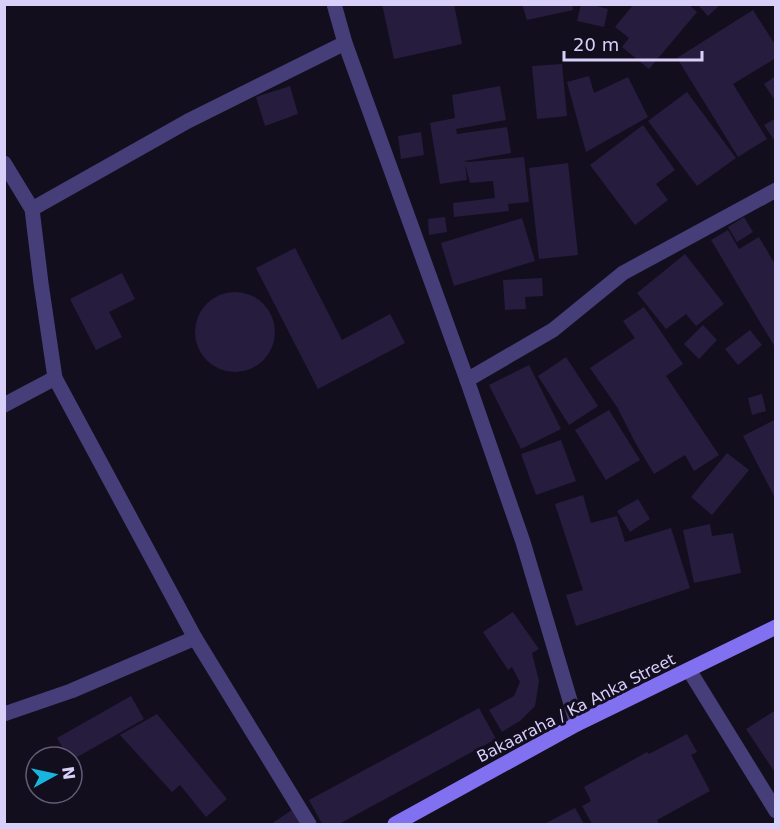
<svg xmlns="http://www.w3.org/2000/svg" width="780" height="829" font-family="'DejaVu Sans',sans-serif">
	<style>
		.building { fill: #261c3d }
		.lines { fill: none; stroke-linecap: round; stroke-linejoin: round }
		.street { stroke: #463e78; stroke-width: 15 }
		.secondary { stroke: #8171f0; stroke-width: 15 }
		.labels { text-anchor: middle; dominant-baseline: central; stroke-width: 6; stroke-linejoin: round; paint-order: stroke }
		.street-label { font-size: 16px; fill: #d9d0fa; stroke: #130e1e }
	</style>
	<rect width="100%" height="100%" fill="#130e1e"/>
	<!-- building -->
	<g class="building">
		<path d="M382 4H454L462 44 394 59Z"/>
		<path d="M522 4H572L573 10 527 20Z"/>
		<path d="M581 4H589L608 9 604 27 577 21Z"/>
		<path d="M634 4H688L697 12 649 69 622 47 629 38 615 27Z"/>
		<path d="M697 4H721L708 16Z"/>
		<path d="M753 10 776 46V58L733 84 767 139 738 157 677 58Z"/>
		<path d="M562 64 567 116 537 119 532 66Z"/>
		<path d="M589 76 594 93 628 77 648 117 586 152 567 82Z"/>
		<path d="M776 76V102L764 84Z"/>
		<path d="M290 86 298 114 265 126 256 97Z"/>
		<path d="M500 86 506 120 456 129 457 134 507 127 511 153 464 161 468 162 524 157 529 202 508 204 509 211 454 217 453 203 495 198 493 181 470 183 465 164 467 180 440 184 430 123 455 118 452 95Z"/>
		<path d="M687 92 736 158 697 186 648 121Z"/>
		<path d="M776 118V143L764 125Z"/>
		<path d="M643 125 675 170 656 184 668 200 635 225 590 165Z"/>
		<path d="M421 132 424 155 401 159 398 136Z"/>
		<path d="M568 163 578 255 539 259 529 168Z"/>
		<path d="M445 217 447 232 429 235 428 219Z"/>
		<path d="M744 217 753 232 737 242 728 227Z"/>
		<path d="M522 218 535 261 454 286 441 243Z"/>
		<path d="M728 230 739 249 759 237 776 266V349L711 240Z"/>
		<path d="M295 248 342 340 390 314 405 343 318 389 256 268Z"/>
		<path d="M685 254 724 304 696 326 686 314 666 329 637 293Z"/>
		<path d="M122 273 135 299 109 312 122 337 96 350 70 299Z"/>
		<path d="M542 278 543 296 525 297 526 309 505 310 503 280Z"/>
		<circle cx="235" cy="332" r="40"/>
		<path d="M644 307 683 364 666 376 719 455 694 471 685 455 654 474 636 444 617 407 590 368 635 338 623 321Z"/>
		<path d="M703 325 717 340 699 359 684 344Z"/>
		<path d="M750 330 762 345 738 365 725 349Z"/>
		<path d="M566 357 598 406 569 425 538 376Z"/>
		<path d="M529 365 561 429 521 449 489 385Z"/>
		<path d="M762 394 766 411 752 415 748 398Z"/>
		<path d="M609 410 640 460 606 480 575 430Z"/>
		<path d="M776 419V500L743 436Z"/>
		<path d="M561 440 576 481 536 495 521 454Z"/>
		<path d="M727 453 749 470 712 515 691 497Z"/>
		<path d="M583 495 591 523 617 516 625 542 671 528 690 588 576 626 566 595 583 590 555 504Z"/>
		<path d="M638 499 650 519 630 532 617 511Z"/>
		<path d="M710 524 712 536 733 533 741 573 694 583 683 530Z"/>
		<path d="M513 612 539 649 532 653 539 681 535 706 520 721 502 732 489 710 514 696 520 682 512 667 508 670 483 632Z"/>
		<path d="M131 696 144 719 72 760V757H68L57 738Z"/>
		<path d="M479 708 496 739 339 824H322L309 800Z"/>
		<path d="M776 710V774L746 729Z"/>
		<path d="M157 714 227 799 206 817 180 785 172 792 120 735Z"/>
		<path d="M687 734 697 752 691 755 710 791 657 820 659 824H592L582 806 591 801 584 787 647 752 649 754Z"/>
		<path d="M575 808 584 824H544Z"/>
		<path d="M292 810 303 824H271Z"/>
	</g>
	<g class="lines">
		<!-- street -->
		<g class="street">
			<path d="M334 4 345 43 467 380 523 542 577 724"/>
			<path d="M4 163 32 209 41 283 55 378 195 638 309 824"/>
			<path d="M32 209 188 121 345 43"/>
			<path d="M467 380 553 330 623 273 776 190"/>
			<path d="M4 405 55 378"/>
			<path d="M689 670 776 811"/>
			<path d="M4 714 71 691 195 638"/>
		</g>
		<!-- secondary -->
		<path class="secondary" d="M395 824 577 724 776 627"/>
	</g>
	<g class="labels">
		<!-- street labels -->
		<g class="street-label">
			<text transform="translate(576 708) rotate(-27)">Bakaaraha / Ka Anka Street</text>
		</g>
	</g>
	<!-- border -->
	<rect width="780" height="829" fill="none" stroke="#d9d0fa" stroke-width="12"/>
	<!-- north arrow -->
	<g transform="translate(54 775) rotate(82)"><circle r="28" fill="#130e1e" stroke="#625c76" stroke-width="1.5"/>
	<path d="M0-4.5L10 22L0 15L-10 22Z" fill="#18b6de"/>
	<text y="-9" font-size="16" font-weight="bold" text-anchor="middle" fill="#d9d0fa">N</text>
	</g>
	<!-- scale -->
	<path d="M564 51v9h138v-9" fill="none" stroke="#d9d0fa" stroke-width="3"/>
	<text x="573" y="51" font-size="18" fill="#d9d0fa" stroke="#130e1e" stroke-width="4.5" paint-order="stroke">20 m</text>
</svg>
